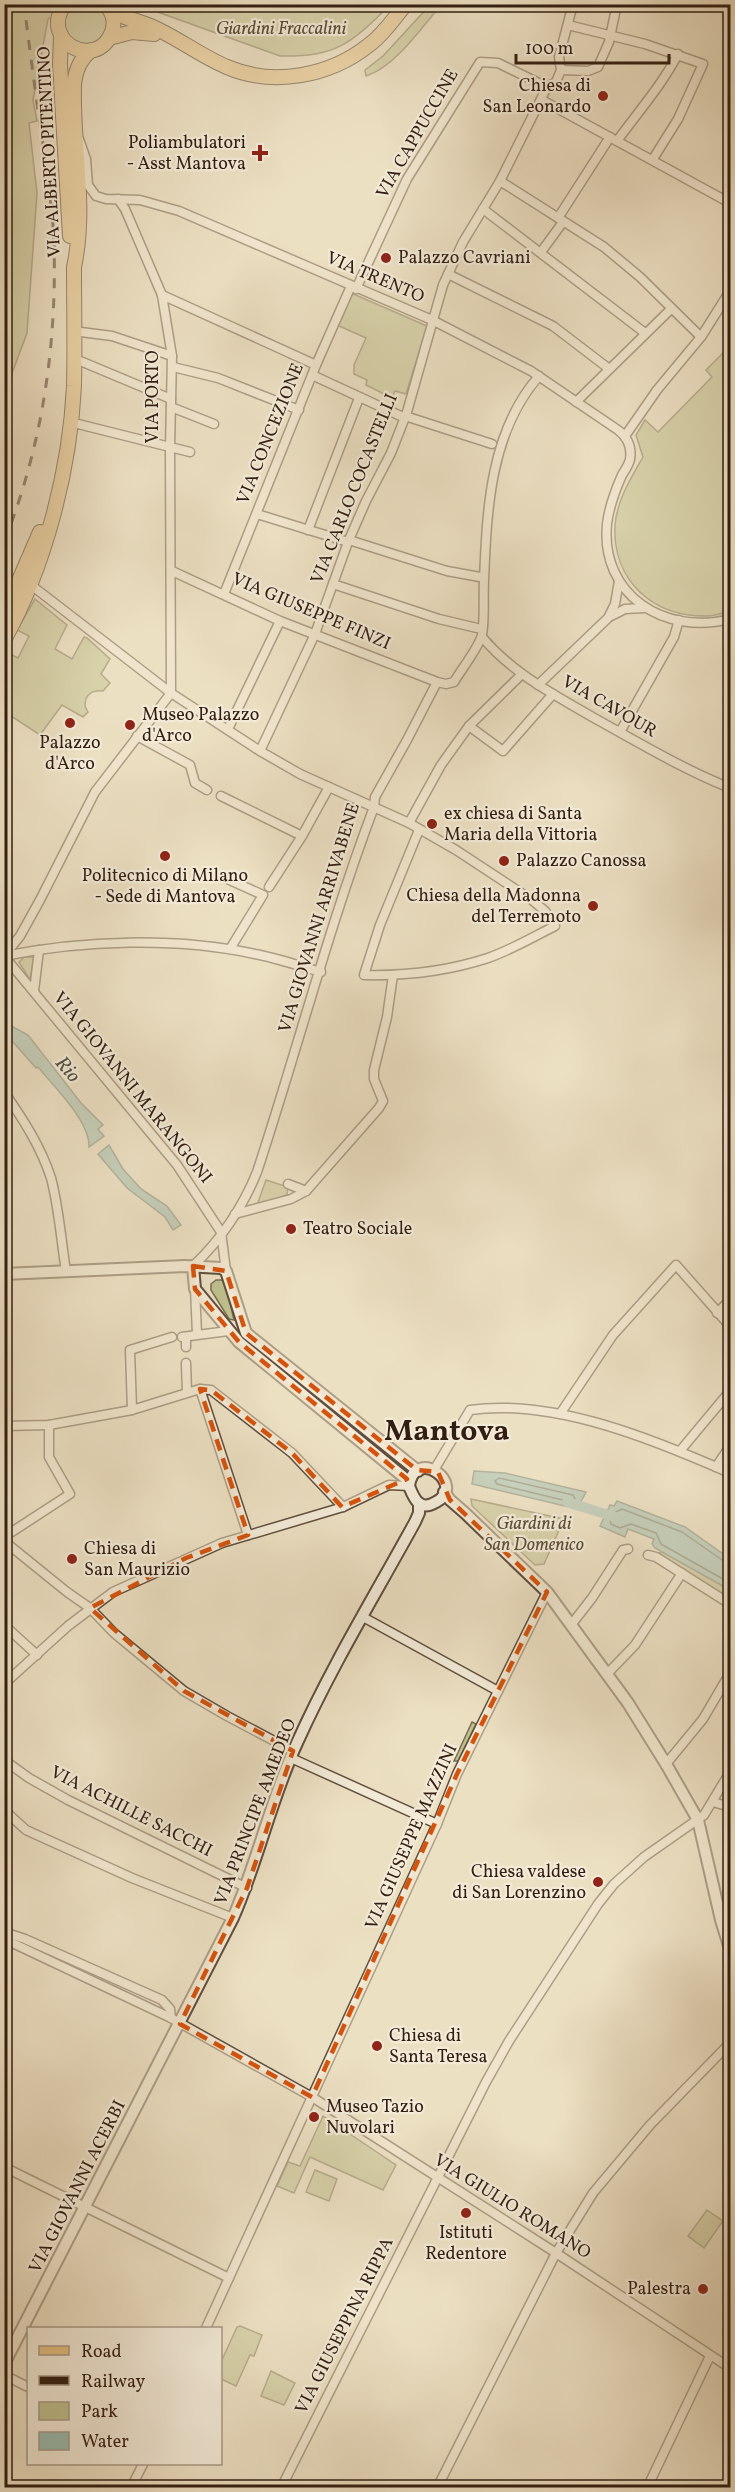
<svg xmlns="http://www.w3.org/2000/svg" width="735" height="2492" font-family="Vollkorn,serif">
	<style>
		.green { fill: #bfc08f; stroke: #786f50; stroke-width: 1.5 }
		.water { fill: #99bdb1; stroke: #707d71; stroke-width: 1.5 }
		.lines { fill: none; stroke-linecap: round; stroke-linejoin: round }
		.shore { stroke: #666e62; stroke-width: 1.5 }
		.canal { stroke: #99bdb1; stroke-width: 10 }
		.minor-casing { stroke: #604e3e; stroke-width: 11 }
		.tertiary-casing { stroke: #604e3e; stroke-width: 14 }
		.primary-casing { stroke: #321e12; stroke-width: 16 }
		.minor { stroke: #f3ebd8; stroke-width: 8 }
		.tertiary { stroke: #f3ebd8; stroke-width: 10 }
		.primary { stroke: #e6c082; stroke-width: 14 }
		.rail { stroke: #321e12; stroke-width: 3; stroke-dasharray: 10 10; stroke-linecap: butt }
		.marked { fill: none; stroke: #d6530d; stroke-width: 4.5; stroke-dasharray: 12 8; stroke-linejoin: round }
		.poi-dot { fill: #8f2418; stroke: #f3ebd8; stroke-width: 2 }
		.labels { text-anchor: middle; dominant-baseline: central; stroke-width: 4.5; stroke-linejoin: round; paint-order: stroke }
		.park-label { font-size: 18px; font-style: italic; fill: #5c4f38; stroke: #f3ebd8 }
		.poi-label { font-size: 18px; fill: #321e12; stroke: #f3ebd8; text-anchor: start }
		.street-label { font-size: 18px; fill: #321e12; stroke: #f3ebd8 }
		.water-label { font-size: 20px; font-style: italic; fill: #514e42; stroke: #f3ebd8 }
		.town-label { font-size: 30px; font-weight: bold; fill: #321e12; stroke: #f3ebd8 }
	</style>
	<rect width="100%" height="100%" fill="#ece0c3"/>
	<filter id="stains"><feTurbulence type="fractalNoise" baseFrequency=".00333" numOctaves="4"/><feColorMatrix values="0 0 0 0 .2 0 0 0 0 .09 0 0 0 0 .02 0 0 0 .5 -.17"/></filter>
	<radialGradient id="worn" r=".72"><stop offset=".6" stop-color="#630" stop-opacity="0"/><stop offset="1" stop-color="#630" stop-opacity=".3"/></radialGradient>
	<!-- green -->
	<g class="green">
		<path d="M5 5H98L107 16V32L95 44C71 45 60 36 67 11L48 19 33 100 37 121 29 123 37 193 27 333 5 392Z"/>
		<path d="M138 5H390C350 44 337 57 280 56Z"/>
		<path d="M430 5H441C422 27 395 67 366 76L365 70 383 56Z"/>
		<path d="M351 293 427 326 406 394 395 391 392 398 366 385 367 380 354 374V365L366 338 337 325Z"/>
		<path d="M730 346V611C723 613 715 616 708 616 653 618 612 580 615 525 617 500 631 478 643 457L636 435 645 420 658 432 712 377 706 370Z"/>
		<path d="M35 599 67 625 55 649 72 659 84 637 87 638 110 659 101 674 110 683 103 691C92 690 85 694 85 706L88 712 83 717 62 705 40 735 5 712V662L8 653 18 658 29 636 17 630Z"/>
		<path d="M24 957H34L30 980 19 962Z"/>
		<path d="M266 1180 288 1187 287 1195 257 1205Z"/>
		<path d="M216 1280H222L226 1285 234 1320 229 1319 211 1290V1284Z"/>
		<path d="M471 1499 564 1519 544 1564 535 1565 472 1506Z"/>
		<path d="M661 1551 730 1590V1599L658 1556Z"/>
		<path d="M472 1722 476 1724 458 1761H454Z"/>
		<path d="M323 2116 396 2165 383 2190 310 2157 294 2193 277 2186 288 2162 300 2166Z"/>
		<path d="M315 2170 337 2179 329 2201 306 2192Z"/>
		<path d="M707 2210 723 2221 704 2248 688 2236Z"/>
		<path d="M240 2326 262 2335 254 2356 250 2355 236 2386 221 2379V2362L237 2327Z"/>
		<path d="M271 2371 295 2383 284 2405 261 2396Z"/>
	</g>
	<!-- water -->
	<g class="water">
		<path d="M4 1022 28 1035 81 1103 103 1125 98 1129 104 1136 89 1147C90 1121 54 1087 38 1067L36 1068 5 1033Z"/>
		<path d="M109 1145 123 1169 141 1189 167 1206 181 1225 173 1230 165 1217 127 1188 98 1154Z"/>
		<path d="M474 1471 505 1473 586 1492 577 1509 472 1484Z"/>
		<path d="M617 1501 685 1527 730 1559V1590L655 1548 652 1544 654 1539 628 1529 625 1537 600 1526 610 1505 614 1506Z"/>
	</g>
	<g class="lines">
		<!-- shore -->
		<g class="shore">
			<path d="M499 1478 573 1495 575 1499 571 1502 497 1484 495 1481Z"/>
			<path d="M730 1563 725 1562 682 1532 622 1509 614 1513 610 1520 611 1524 620 1528 631 1524 656 1533 661 1544 730 1583"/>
		</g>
		<!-- canal -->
		<path class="canal" d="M567 1502 618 1518"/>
		<defs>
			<g id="minor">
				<path d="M568 25 645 44 703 64 678 119 653 159"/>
				<path d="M561 70 588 71 598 67 609 42 617 4"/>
				<path d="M542 100 730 203"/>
				<path d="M79 139 86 159 88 185 96 196 106 199 140 200 179 211 432 320 531 371 618 430C627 437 632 447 630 459 629 465 625 470 622 475 615 491 609 506 607 524 600 595 665 636 730 619"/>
				<path d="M617 141C638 112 662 85 678 54"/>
				<path d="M500 181 604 247 640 277 701 337"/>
				<path d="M118 199 125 209 162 295 172 356 170 448 171 693"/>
				<path d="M483 209 645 333"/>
				<path d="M558 218 610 137"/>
				<path d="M541 252 563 222"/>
				<path d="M448 274 553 326 608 368"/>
				<path d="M356 289 407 179 480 62 498 63 547 87"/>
				<path d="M162 295 316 365"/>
				<path d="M73 331 112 336 172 356"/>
				<path d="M73 358 171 399"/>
				<path d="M173 367 218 378 299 410"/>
				<path d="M312 375 405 418"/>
				<path d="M576 402 671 309"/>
				<path d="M171 407 214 424"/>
				<path d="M405 416 492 444"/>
				<path d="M70 422 190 452"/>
				<path d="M625 436 657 390 701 337 730 291"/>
				<path d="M257 514 348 542"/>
				<path d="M308 530 359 398"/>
				<path d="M349 540 447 571 480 577"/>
				<path d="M172 571 280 621 437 682"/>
				<path d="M30 580 31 585 171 693 260 751 300 774 409 823 456 850 532 900 545 911 555 926C533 937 511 950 488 958 448 971 405 976 364 975L380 925 419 830"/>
				<path d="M333 584 439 619 477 628"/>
				<path d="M224 594 316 365 351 286"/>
				<path d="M611 616 625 609 644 608"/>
				<path d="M482 637C513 674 555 695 596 719 641 744 683 769 730 788"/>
				<path d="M521 675 469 726 503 751 553 694"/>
				<path d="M538 685 608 618 615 604 619 581"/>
				<path d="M228 729 280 621"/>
				<path d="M620 732 674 637 679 620"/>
				<path d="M137 736 190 765 195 783 207 790"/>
				<path d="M260 751 315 634 348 542 366 501 391 453 407 412 443 285 463 242 500 181 547 87 556 82 561 70 559 57 573 4"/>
				<path d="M221 796 302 836"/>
				<path d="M409 823 441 765 469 726"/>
				<path d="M223 877 263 895 230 949"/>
				<path d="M269 887 302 836 329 787"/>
				<path d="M5 955 20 936 40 900 95 792 171 693"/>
				<path d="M4 956 177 1165 221 1232 226 1271"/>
				<path d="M4 956C83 940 176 937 255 954 277 958 299 966 321 972"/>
				<path d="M34 991 39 950"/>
				<path d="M4 1092C23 1119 41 1147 51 1178 59 1208 61 1240 66 1271"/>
				<path d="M288 1184 306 1191"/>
				<path d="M235 1214 291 1199 306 1191 379 1108 383 1101 374 1079V1070L387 1017 393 975"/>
				<path d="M193 1266C220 1241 243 1207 257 1172 297 1051 329 926 374 807L375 797 407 740 437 682 446 684 454 682C461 670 479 647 482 635 485 617 483 597 484 580 487 509 490 432 539 376"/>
				<path d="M195 1289 197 1334"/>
				<path d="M717 1313 730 1300"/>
				<path d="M182 1337 228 1331"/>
				<path d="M186 1337V1347"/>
				<path d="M186 1363 187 1392"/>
				<path d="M132 1410 130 1350 172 1337"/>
				<path d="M560 1414 613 1335 676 1265 730 1326"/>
				<path d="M4 1426 49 1425 132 1410 200 1389"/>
				<path d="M680 1451 730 1391"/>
				<path d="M716 1467 730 1446"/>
				<path d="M434 1470 470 1410C554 1398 655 1440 730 1473"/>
				<path d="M248 1535 200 1389 211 1390 292 1453 343 1507"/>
				<path d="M4 1537 70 1494 49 1457V1425"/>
				<path d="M4 1541 67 1592 90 1608 114 1633 184 1691 227 1716 293 1751"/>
				<path d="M648 1555 656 1557 730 1604"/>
				<path d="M363 1617 498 1691"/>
				<path d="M4 1625 37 1655"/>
				<path d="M571 1625 592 1598 623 1550 628 1549"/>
				<path d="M607 1674 635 1645 682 1573"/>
				<path d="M4 1684 68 1626 113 1592 222 1543 343 1507 389 1485 409 1486"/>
				<path d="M291 1758 437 1824"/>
				<path d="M4 1760 29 1778 68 1800 247 1888"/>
				<path d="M666 1764 703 1719 730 1673"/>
				<path d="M713 1802 730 1807"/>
				<path d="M4 1810 26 1830 132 1878 233 1918"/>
				<path d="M4 1932 25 1939 162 2000 170 2009 171 2018"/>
				<path d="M4 1939 171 2018 312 2097 556 2253 730 2368"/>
				<path d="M4 2167 229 2278"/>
				<path d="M206 2328 437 1824 457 1774 547 1592"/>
				<path d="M4 2375 28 2387"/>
				<path d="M131 2488 143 2464"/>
				<path d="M281 2488 486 2082 509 2041 598 1904 614 1884 644 1857 704 1815 730 1772"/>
				<path d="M437 2488 556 2253 593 2193 650 2125 730 2043"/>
				<path d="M647 2488 710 2356"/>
			</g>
			<g id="tertiary">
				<path d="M193 1266 195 1289 239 1342 405 1478C412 1488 414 1515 436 1502 468 1485 415 1445 409 1486"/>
				<path d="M4 1274 185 1266 221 1268 226 1271 246 1333 418 1471"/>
				<path d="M444 1492 450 1500 465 1513 547 1592 628 1703 666 1764 698 1820 721 1920 730 1949"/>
				<path d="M4 2364 233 1918C258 1861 271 1799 297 1743 331 1667 375 1595 415 1522L419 1513V1503"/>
			</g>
			<g id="primary">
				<path d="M65 4C38 40 96 73 112 32 115 23 113 13 107 6"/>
				<path d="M109 8C124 20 143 21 159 30 182 41 203 57 227 67 274 87 330 76 369 45 384 34 394 18 406 4"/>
				<path d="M61 35 60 64 70 236"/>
				<path d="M109 38 132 32 154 34"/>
				<path d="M4 615 40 532"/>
				<path d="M4 640C45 567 70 469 74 386 75 346 74 306 74 267 87 207 72 145 74 84 76 70 79 61 91 50"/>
			</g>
		</defs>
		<!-- minor casing -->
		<use href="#minor" class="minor-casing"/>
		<!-- tertiary casing -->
		<use href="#tertiary" class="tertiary-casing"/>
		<!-- primary casing -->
		<use href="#primary" class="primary-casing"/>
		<!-- minor -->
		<use href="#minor" class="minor"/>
		<!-- tertiary -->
		<use href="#tertiary" class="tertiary"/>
		<!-- primary -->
		<use href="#primary" class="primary"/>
		<!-- rail -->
		<path class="rail" d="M4 542C42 447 57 346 54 244 53 210 47 177 43 144 36 98 30 51 24 4"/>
	</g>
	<!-- marked area -->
	<path d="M0 0H735V2492H0ZM193 1266 226 1271 246 1333 417 1470 438 1472 450 1500 547 1592 457 1774 312 2097 180 2024 247 1888 293 1751 184 1691 90 1608 186 1558 248 1535 200 1389 211 1390 292 1453 342 1507 407 1479 239 1342 195 1289Z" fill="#ece0c3" fill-opacity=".55" fill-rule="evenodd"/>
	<path class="marked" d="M193 1266 226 1271 246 1333 417 1470 438 1472 450 1500 547 1592 457 1774 312 2097 180 2024 247 1888 293 1751 184 1691 90 1608 186 1558 248 1535 200 1389 211 1390 292 1453 342 1507 407 1479 239 1342 195 1289Z"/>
	<!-- markers -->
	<g class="poi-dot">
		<circle cx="603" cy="96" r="6"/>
		<path d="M257 144h6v6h6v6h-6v6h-6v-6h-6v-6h6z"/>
		<circle cx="386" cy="258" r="6"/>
		<circle cx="70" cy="723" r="6"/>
		<circle cx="130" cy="725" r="6"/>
		<circle cx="432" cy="824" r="6"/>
		<circle cx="165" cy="856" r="6"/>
		<circle cx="504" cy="861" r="6"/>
		<circle cx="593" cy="906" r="6"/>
		<circle cx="291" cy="1229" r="6"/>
		<circle cx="72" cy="1559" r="6"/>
		<circle cx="598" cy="1882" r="6"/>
		<circle cx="377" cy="2046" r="6"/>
		<circle cx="314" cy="2117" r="6"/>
		<circle cx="466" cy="2213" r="6"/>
		<circle cx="703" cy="2289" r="6"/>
	</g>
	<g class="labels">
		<!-- park labels -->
		<g class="park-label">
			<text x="281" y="29">Giardini Fraccalini</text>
			<text x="534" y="1524">Giardini di<tspan x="534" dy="21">San Domenico</tspan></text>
		</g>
		<!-- poi labels -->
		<g class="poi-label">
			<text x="591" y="86" text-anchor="end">Chiesa di<tspan x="591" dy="21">San Leonardo</tspan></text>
			<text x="246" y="143" text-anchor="end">Poliambulatori<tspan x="246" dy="21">- Asst Mantova</tspan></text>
			<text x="398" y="258">Palazzo Cavriani</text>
			<text x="142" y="715">Museo Palazzo<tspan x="142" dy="21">d'Arco</tspan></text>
			<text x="70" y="743" text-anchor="middle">Palazzo<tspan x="70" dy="21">d'Arco</tspan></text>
			<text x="444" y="814">ex chiesa di Santa<tspan x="444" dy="21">Maria della Vittoria</tspan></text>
			<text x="516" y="861">Palazzo Canossa</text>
			<text x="165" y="876" text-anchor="middle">Politecnico di Milano<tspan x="165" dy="21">- Sede di Mantova</tspan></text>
			<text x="581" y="896" text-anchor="end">Chiesa della Madonna<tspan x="581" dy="21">del Terremoto</tspan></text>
			<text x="303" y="1229">Teatro Sociale</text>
			<text x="84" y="1549">Chiesa di<tspan x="84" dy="21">San Maurizio</tspan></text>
			<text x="586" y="1872" text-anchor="end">Chiesa valdese<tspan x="586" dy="21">di San Lorenzino</tspan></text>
			<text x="389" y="2036">Chiesa di<tspan x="389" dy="21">Santa Teresa</tspan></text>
			<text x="326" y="2107">Museo Tazio<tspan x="326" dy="21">Nuvolari</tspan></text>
			<text x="466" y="2233" text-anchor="middle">Istituti<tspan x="466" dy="21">Redentore</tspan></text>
			<text x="691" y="2289" text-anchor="end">Palestra</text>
		</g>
		<!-- street labels -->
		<g class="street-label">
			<text transform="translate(418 134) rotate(-60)">VIA CAPPUCCINE</text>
			<text transform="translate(50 152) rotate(-93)">VIA ALBERTO PITENTINO</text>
			<text transform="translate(375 278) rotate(23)">VIA TRENTO</text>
			<text transform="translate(153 397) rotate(-90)">VIA PORTO</text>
			<text transform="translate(271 434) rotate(-68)">VIA CONCEZIONE</text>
			<text transform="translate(355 489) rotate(-68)">VIA CARLO COCASTELLI</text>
			<text transform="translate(311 612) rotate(23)">VIA GIUSEPPE FINZI</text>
			<text transform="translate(609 707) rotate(30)">VIA CAVOUR</text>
			<text transform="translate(320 918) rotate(-73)">VIA GIOVANNI ARRIVABENE</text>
			<text transform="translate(132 1088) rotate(51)">VIA GIOVANNI MARANGONI</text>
			<text transform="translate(131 1812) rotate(27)">VIA ACHILLE SACCHI</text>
			<text transform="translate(256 1812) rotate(-69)">VIA PRINCIPE AMEDEO</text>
			<text transform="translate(412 1837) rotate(-66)">VIA GIUSEPPE MAZZINI</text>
			<text transform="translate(78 2187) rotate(-63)">VIA GIOVANNI ACERBI</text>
			<text transform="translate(512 2207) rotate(32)">VIA GIULIO ROMANO</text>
			<text transform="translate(345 2326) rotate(-63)">VIA GIUSEPPINA RIPPA</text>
		</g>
		<!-- water labels -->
		<g class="water-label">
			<text transform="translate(67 1070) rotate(50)">Rio</text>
		</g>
		<!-- town labels -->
		<g class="town-label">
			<text x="447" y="1432">Mantova</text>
		</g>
	</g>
	<!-- margin -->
	<rect width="735" height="2492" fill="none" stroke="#ece0c3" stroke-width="24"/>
	<rect x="6" y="6" width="723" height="2480" fill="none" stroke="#321e12" stroke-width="3"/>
	<rect x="12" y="12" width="711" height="2468" fill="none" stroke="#321e12" stroke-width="1.5"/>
	<!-- legend -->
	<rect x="27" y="2327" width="195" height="138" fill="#f3ebd8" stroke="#a69989" stroke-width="1.5"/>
	<rect x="39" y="2346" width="30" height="9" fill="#e6c082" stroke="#a69989" stroke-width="1.5"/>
	<text x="81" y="2357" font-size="18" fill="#321e12">Road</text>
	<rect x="39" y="2376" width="30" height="9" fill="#321e12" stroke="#a69989" stroke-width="1.5"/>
	<text x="81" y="2387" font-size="18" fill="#321e12">Railway</text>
	<rect x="39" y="2402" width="30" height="18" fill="#bfc08f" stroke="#a69989" stroke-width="1.5"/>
	<text x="81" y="2417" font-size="18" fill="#321e12">Park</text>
	<rect x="39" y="2432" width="30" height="18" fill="#99bdb1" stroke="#a69989" stroke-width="1.5"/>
	<text x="81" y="2447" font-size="18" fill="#321e12">Water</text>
	<!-- scale -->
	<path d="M516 54v9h153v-9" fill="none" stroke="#321e12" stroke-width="3"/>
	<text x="525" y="54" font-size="18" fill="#321e12" stroke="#f3ebd8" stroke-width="4.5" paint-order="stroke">100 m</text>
	<rect width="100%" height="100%" filter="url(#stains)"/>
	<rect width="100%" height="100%" fill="url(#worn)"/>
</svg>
